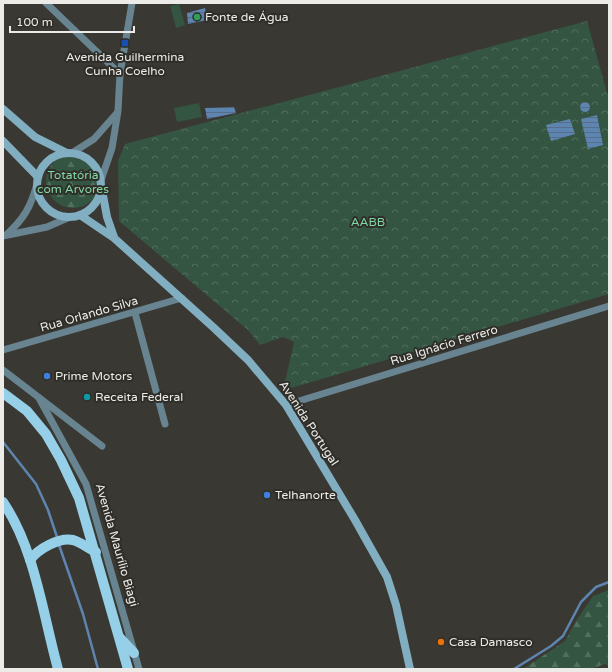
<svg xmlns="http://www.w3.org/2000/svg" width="612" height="672" font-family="'Varela Round',sans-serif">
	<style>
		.green { fill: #345542 }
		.forest { fill: url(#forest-firs) }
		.park { fill: url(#park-crowns) }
		.water { fill: url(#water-rules) }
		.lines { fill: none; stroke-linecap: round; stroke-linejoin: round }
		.stream { stroke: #5e84b0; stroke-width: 2.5 }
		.street { stroke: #688490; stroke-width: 7 }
		.secondary { stroke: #82aec1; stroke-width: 8 }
		.primary { stroke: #96cfe8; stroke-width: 10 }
		.leisure-dot { fill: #2e9e5b; stroke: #2f2e29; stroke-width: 1.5 }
		.transit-dot { fill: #1a4fb4; stroke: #2f2e29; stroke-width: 1.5 }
		.shop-dot { fill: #3f7fe0; stroke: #2f2e29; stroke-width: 1.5 }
		.culture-dot { fill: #0f9aa8; stroke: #2f2e29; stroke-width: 1.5 }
		.food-dot { fill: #e8710a; stroke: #2f2e29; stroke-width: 1.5 }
		.labels { text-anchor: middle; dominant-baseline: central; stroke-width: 4; stroke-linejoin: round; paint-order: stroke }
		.poi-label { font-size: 12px; fill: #ecebe8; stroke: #2f2e29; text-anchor: start }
		.park-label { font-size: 12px; fill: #81d8a6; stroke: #2f2e29 }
		.street-label { font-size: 12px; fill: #ecebe8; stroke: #2f2e29 }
	</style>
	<defs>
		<pattern id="forest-firs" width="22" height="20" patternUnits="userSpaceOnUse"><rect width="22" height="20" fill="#345542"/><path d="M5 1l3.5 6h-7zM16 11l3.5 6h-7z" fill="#526e5d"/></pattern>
		<pattern id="park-crowns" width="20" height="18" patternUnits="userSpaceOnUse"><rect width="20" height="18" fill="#345542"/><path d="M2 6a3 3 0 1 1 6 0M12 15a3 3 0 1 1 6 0" fill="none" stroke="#526e5d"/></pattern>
		<pattern id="water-rules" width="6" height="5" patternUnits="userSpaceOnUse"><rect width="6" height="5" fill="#5e84b0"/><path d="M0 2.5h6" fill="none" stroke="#566e8b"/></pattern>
	</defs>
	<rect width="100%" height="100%" fill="#393833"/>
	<!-- green -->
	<g class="green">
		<path d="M179 4 185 25 176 28 170 6Z"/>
		<path d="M199 103 202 117 177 122 174 108Z"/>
	</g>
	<!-- forest -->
	<g class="forest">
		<circle cx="73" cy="181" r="27"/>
		<path d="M609 590V667L605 664 591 669H523L565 641 576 621 593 596Z"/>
	</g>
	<!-- park -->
	<path class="park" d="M587 21 609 100V294L288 389 284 386 294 342 283 337 260 345 248 330 119 221 118 161 125 144Z"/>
	<!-- water -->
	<g class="water">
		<path d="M205 8 207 20 188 24 187 13Z"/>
		<circle cx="585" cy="107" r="5"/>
		<path d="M234 107 236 113 207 119 205 108Z"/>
		<path d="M597 115 603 145 588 149 581 119Z"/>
		<path d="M570 119 575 134 551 141 546 125Z"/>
	</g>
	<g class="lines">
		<!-- stream -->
		<g class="stream">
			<path d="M3 442 36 484 48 510 58 540"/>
			<path d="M59 545 83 614 98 669"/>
			<path d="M514 669 551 646 563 636 581 602 596 587 609 582"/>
		</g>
		<!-- street -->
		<g class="street">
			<path d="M46 3 120 74"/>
			<path d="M72 153 94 139 117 113"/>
			<path d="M101 180 112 148 118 111 120 74 132 3"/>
			<path d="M7 234C24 219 31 206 37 184"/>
			<path d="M3 236 47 227 70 217"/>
			<path d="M135 313 165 424"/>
			<path d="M3 350 182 298"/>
			<path d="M3 370 102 446"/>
			<path d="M39 398 86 484 139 669"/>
			<path d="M286 405 609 306"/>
		</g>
		<!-- secondary -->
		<g class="secondary">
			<path d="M3 109 35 137 67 153"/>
			<path d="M3 141 38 177"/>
			<circle cx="69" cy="185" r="32"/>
			<path d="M102 190 107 217 114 237"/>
			<path d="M80 215 114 238 213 327 248 360 286 405 355 520 387 577 396 605 410 669"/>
		</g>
		<!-- primary -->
		<g class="primary">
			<path d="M3 393 27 411 46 434 61 460 79 498 128 669"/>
			<path d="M3 502C35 549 43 615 58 669"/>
			<path d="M30 560C38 549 59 537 73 540 82 543 88 548 96 552"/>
			<path d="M120 638 134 653"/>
		</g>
	</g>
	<!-- markers -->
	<circle class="leisure-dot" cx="197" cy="17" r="4"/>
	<rect class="transit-dot" x="121" y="39" width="8" height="8" rx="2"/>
	<g class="shop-dot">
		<circle cx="47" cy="376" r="4"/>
		<circle cx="267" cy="495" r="4"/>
	</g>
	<circle class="culture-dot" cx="87" cy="397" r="4"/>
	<circle class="food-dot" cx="441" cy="642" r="4"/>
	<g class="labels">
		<!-- poi labels -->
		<g class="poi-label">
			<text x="205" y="17">Fonte de Água</text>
			<text x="125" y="57" text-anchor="middle">Avenida Guilhermina<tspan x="125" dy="14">Cunha Coelho</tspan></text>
			<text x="55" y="376">Prime Motors</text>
			<text x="95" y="397">Receita Federal</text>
			<text x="275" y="495">Telhanorte</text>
			<text x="449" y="642">Casa Damasco</text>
		</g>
		<!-- park labels -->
		<g class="park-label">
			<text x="73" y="175">Totatória<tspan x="73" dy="14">com Arvores</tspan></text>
			<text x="368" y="222">AABB</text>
		</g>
		<!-- street labels -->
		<g class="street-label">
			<text transform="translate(89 314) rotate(-16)">Rua Orlando Silva</text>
			<text transform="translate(444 345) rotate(-17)">Rua Ignácio Ferrero</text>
			<text transform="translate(309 423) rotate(57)">Avenida Portugal</text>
			<text transform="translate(117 545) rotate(74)">Avenida Maurílio Biagi</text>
		</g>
	</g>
	<!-- border -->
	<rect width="612" height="672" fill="none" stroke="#ecebe8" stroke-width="8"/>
	<!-- scale -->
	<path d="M10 26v6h124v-6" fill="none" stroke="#ecebe8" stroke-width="2"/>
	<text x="16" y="26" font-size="12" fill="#ecebe8" stroke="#2f2e29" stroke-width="3" paint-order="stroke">100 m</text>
</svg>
